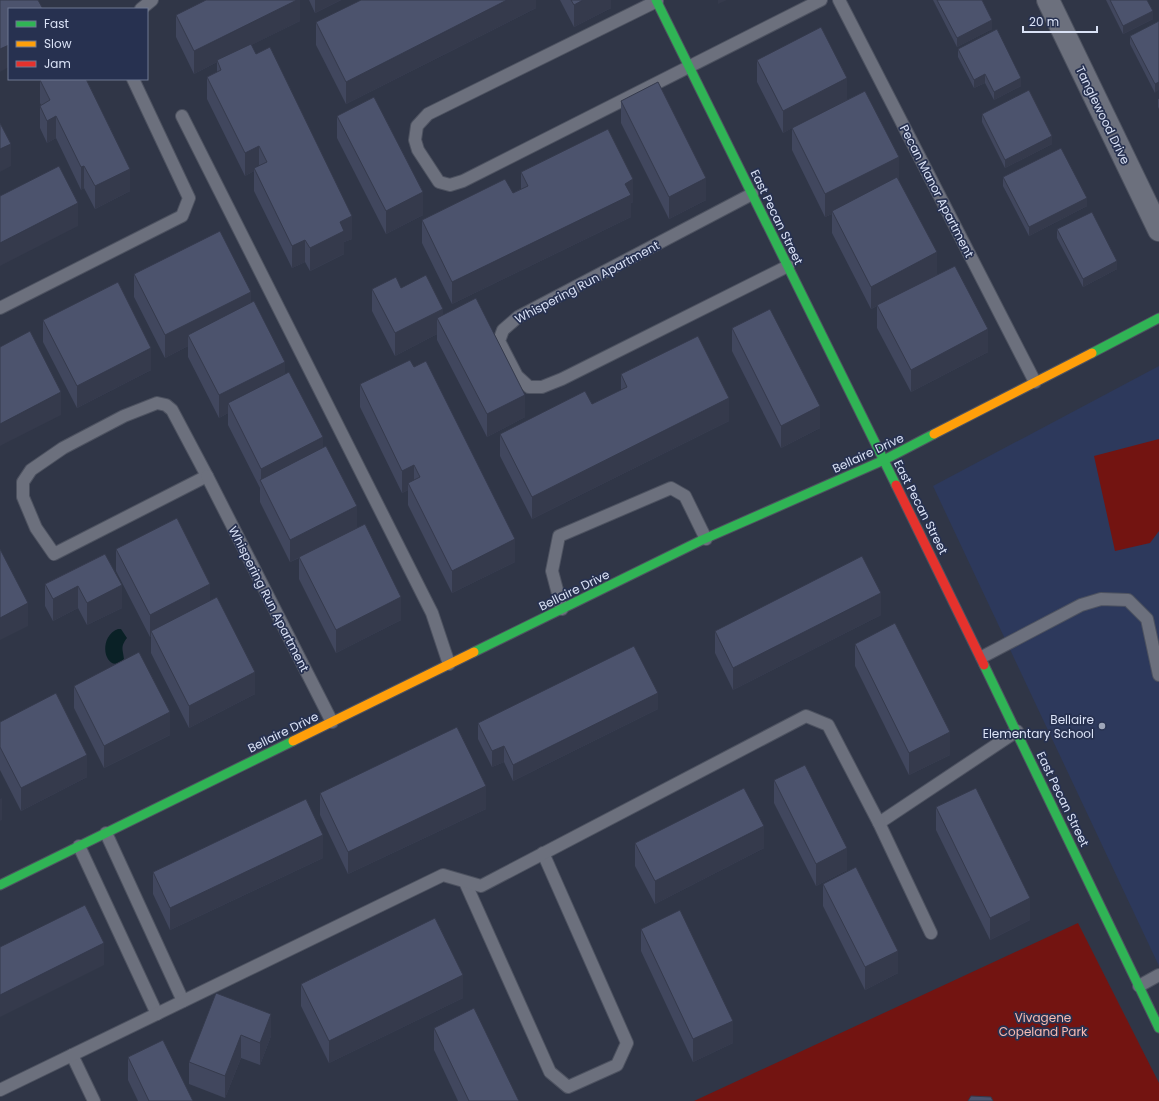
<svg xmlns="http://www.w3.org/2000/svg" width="1159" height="1101" font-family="Poppins,sans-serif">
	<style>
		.built { fill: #2d395c }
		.green { fill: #731411 }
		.water { fill: #0a2126 }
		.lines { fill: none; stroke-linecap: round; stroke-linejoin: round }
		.lane-casing { stroke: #4d5260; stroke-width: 14 }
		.street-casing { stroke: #4d5260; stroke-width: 24 }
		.fast-casing { stroke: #4d5260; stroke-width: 11 }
		.slow-casing { stroke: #4d5260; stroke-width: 11 }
		.jam-casing { stroke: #4d5260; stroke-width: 11 }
		.lane { stroke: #6c707d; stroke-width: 12 }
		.street { stroke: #6c707d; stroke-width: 22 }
		.fast { stroke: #30b455; stroke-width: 9 }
		.slow { stroke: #ff9f0a; stroke-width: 9 }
		.jam { stroke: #e5322d; stroke-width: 9 }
		.wall { fill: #41475e }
		.shaded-wall { fill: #353a4c }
		.building { fill: #4c536d; stroke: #353a4c }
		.poi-dot { fill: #9ea6b9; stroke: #273150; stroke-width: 1.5 }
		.labels { text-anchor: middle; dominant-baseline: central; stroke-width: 3.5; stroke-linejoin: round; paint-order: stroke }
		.street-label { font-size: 12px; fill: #dae2f6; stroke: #273150 }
		.poi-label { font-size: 12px; fill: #dae2f6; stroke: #273150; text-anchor: end }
		.park-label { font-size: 12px; fill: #f8bab0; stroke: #273150 }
	</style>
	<rect width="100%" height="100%" fill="#303647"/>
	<!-- built -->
	<path class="built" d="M1159 366V966L933 486Z"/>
	<!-- green -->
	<g class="green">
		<path d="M1159 439V531L1150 543 1115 551 1094 456Z"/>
		<path d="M1078 923 1159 1083V1101H694Z"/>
	</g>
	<!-- water -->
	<path class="water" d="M118 629H121L127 638C120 647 123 649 124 659 107 677 95 638 118 629Z"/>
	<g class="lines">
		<defs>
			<g id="lane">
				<path d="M839 0 1035 382"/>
				<path d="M657 1 428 114 417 126 415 140 418 150 439 182 450 185 463 181 821 0"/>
				<path d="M141 9 152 0"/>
				<path d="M182 116 432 613 449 664"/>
				<path d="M752 194 518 317 503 330 499 341 517 376 529 387H542L562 379 788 266"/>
				<path d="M0 308 182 216 189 198 133 79"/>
				<path d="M157 403 166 405 172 410 207 476 54 554 36 528 23 497V482L31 470 63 448 124 416Z"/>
				<path d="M207 476 332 722"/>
				<path d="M562 609 552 571 559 536 671 488 685 496 706 539"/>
				<path d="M982 657 1081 605 1101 599 1128 600 1147 619 1159 675"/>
				<path d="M106 833 183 1001"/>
				<path d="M79 846 157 1014"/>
				<path d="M465 882 550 1072 568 1087 617 1065 627 1043 543 853"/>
				<path d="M931 933 879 823 1017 731"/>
				<path d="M1139 986 1159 975"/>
				<path d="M72 1055 94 1101"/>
				<path d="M0 1090 443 875 481 886 806 716 828 725 879 823"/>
			</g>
			<path id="street" d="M1048 0 1159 230"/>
			<g id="fast">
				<path d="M656 0 896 485"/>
				<path d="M1092 353 1159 318"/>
				<path d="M474 652 702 540 884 460 934 434"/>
				<path d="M984 665 1159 1028"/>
				<path d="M0 885 293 741"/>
			</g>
			<g id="slow">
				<path d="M934 434 1092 353"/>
				<path d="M293 741 474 652"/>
			</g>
			<path id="jam" d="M896 485 984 665"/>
		</defs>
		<!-- lane casing -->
		<use href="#lane" class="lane-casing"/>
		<!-- street casing -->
		<use href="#street" class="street-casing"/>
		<!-- fast casing -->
		<use href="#fast" class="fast-casing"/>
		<!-- slow casing -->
		<use href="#slow" class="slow-casing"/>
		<!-- jam casing -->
		<use href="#jam" class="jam-casing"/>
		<!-- lane -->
		<use href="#lane" class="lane"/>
		<!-- street -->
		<use href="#street" class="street"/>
		<!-- fast -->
		<use href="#fast" class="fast"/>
		<!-- slow -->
		<use href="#slow" class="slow"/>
		<!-- jam -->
		<use href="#jam" class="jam"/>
	</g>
	<!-- wall -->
	<g class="wall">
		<path d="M300 0V21L251 45 352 239 344 242V254L310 271 305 262 292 268 254 191V171L245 176 207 99V77L217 72V62L194 74 176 37V15Z"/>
		<path d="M309 0H341L315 13Z"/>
		<path d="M536 0V8L346 104 316 45V22Z"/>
		<path d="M560 0H611V8L574 27Z"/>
		<path d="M933 0H982L992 29 957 47Z"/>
		<path d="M1106 0H1147L1153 19 1123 34Z"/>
		<path d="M1159 21 1155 93 1130 44V36Z"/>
		<path d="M958 49 1021 86 994 100 985 83 974 88 958 57Z"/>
		<path d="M757 60 847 100 899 180 937 275 988 352 911 392 877 328V306L871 309 832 233V214L825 217 792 150V128L783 133 757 82Z"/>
		<path d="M40 80 130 191 95 209 84 188 81 190 56 138 47 143 40 128V106L41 105 40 103Z"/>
		<path d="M1158 99H1159V109L1158 107Z"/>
		<path d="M621 101 706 200 669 219 621 123Z"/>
		<path d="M982 114 1052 144 1005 168 982 122Z"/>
		<path d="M337 116 423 215 386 234 337 138Z"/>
		<path d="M521 172 633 202 631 203V217L452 304 422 243V220L513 193 521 189Z"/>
		<path d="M1003 177 1087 206 1029 236 1003 186Z"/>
		<path d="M1057 229 1117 269 1083 287 1057 238Z"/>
		<path d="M134 274 251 303 285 374 323 448 357 528 401 620 336 653 299 579V558L290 562 260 502V488L228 425V413L219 418 188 357V346L165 358 134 297Z"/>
		<path d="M401 288 443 315 525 417 487 437 437 340V334L395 356 372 311V289Z"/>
		<path d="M43 320 151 370 77 408 43 342Z"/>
		<path d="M732 328 820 428 781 448 732 351Z"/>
		<path d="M621 374 729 421 532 519 500 456V434L592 404 621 390Z"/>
		<path d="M360 384 515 562 452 593 408 505V490L402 493 360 407Z"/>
		<path d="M116 549 210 600 255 694 189 728 151 653V636L150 637 116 571Z"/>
		<path d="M105 554 122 608 87 625 78 608 53 621 45 606V584Z"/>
		<path d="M881 615 733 690 715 653V631Z"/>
		<path d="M855 644 950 755 909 775 855 666Z"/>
		<path d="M74 686 170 735 104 768 74 708Z"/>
		<path d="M658 709 513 781 504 762 492 767 478 739V723Z"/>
		<path d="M0 722 87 777 21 811 0 770Z"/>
		<path d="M774 780 847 870 816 886 774 803Z"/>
		<path d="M320 793 486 809 348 874 320 815Z"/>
		<path d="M936 807 1030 920 990 940 936 830Z"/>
		<path d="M635 843 764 848 655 904 635 866Z"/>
		<path d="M323 858 170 930 153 894V872Z"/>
		<path d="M823 884 898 973 865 990 823 906Z"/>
		<path d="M641 929 733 1043 693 1062 641 951Z"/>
		<path d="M301 984 463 998 329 1063 301 1006Z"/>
		<path d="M271 1014V1036L260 1065 241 1058 225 1098 189 1084V1062Z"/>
		<path d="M434 1028 519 1101H458L434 1050Z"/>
		<path d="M128 1057 193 1101H138L128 1080Z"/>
	</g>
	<!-- shaded-wall -->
	<g class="shaded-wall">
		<path d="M297 0H300V21L217 62V60V62L194 74V51Z"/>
		<path d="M315 0H341L315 13Z"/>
		<path d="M507 0H536V8L346 104V82Z"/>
		<path d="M583 0H611V8L574 27V5Z"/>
		<path d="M718 0H727L718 4Z"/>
		<path d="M1153 11V19L1123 34V26Z"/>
		<path d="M992 20V29L957 47V38Z"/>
		<path d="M9 45V67L0 72V49Z"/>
		<path d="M985 74V83L974 88V80Z"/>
		<path d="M847 78V100L783 133V111Z"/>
		<path d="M1021 78V86L994 100V92Z"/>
		<path d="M1159 82V90L1155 93V84Z"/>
		<path d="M56 116V138L47 143V121Z"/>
		<path d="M1052 136V144L1005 168V160Z"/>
		<path d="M11 144V166L0 172V149Z"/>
		<path d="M259 146V169L254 168V171L245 176V153Z"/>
		<path d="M899 157V180L832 211V214L825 217V194Z"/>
		<path d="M84 166V188L81 190V167Z"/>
		<path d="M130 169V191L95 209V186Z"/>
		<path d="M706 178V200L669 219V197Z"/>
		<path d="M633 179V202L631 203V217L452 304V282Z"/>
		<path d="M423 192V215L386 234V211Z"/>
		<path d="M1087 198V206L1029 236V227Z"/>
		<path d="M78 203V226L0 266V243Z"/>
		<path d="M352 216V239L344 242V254L310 271V248L340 222Z"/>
		<path d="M305 240V262L292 268V246Z"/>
		<path d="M937 252V275L871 309V287Z"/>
		<path d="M1117 261V269L1083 287V279Z"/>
		<path d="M251 292V314L188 335V346L165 358V335Z"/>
		<path d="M443 309V329L437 318V334L395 356V333Z"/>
		<path d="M988 329V352L911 392V370Z"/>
		<path d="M151 348V370L77 408V386Z"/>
		<path d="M285 362V384L228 403V413L219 418V395Z"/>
		<path d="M61 392V415L0 446V424Z"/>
		<path d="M525 395V417L487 437V414Z"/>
		<path d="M729 398V421L532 519V497Z"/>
		<path d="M820 406V428L781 448V426Z"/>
		<path d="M323 437V460L261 483V469Z"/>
		<path d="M414 465V487L408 483V490L402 493V471Z"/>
		<path d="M357 506V529L290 562V540Z"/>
		<path d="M515 539V562L452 593V571Z"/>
		<path d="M210 584V606L151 631V636L150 637V615Z"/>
		<path d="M122 585V608L87 625V603Z"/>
		<path d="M78 586V608L53 621V599Z"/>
		<path d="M881 593V615L733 690V668Z"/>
		<path d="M401 597V620L336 653V630Z"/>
		<path d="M28 603V626L0 640V618Z"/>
		<path d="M255 672V694L189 728V706Z"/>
		<path d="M658 693V709L513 781V765Z"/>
		<path d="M170 712V735L104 768V746Z"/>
		<path d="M950 732V755L909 775V753Z"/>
		<path d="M504 746V762L492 767V751Z"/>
		<path d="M87 755V777L21 811V788Z"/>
		<path d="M486 786V809L348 874V852Z"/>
		<path d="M2 798V820L0 821V799Z"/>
		<path d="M764 826V848L655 904V881Z"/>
		<path d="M323 835V858L170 930V908Z"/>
		<path d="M847 848V870L816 886V864Z"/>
		<path d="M1030 898V920L990 940V918Z"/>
		<path d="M104 943V965L0 1017V995Z"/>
		<path d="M898 951V973L865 990V967Z"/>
		<path d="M463 975V998L329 1063V1041Z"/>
		<path d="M271 1014V1036L260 1065V1043Z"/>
		<path d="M733 1021V1043L693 1062V1039Z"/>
		<path d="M241 1035V1058L225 1098V1076Z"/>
	</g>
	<!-- building -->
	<g class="building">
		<path d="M0 0H38L43 9H9V45L0 49Z"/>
		<path d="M206 0H297L194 51 176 15Z"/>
		<path d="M361 0H507L346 82 316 22Z"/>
		<path d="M571 0H583L574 5Z"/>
		<path d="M937 0H982L992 20 957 38Z"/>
		<path d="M1110 0H1147L1153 11 1123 26Z"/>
		<path d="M1159 21V82L1155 84 1130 36Z"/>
		<path d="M821 27 847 78 783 111 757 60Z"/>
		<path d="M997 29 1021 78 994 92 985 74 974 80 958 49Z"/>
		<path d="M251 44 256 54 270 47 352 216 340 222 344 231 310 248 305 240 292 246 254 168 267 162 259 146 245 153 207 77 221 70 217 60Z"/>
		<path d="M43 79H86L130 169 95 186 84 166 81 167 56 116 47 121 40 106 50 100 40 80Z"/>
		<path d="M658 82 706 178 669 197 621 101Z"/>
		<path d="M1029 90 1052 136 1005 160 982 114Z"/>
		<path d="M865 91 899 157 825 194 792 128Z"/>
		<path d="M374 97 423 192 386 211 337 116Z"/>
		<path d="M0 123 11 144 0 149Z"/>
		<path d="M608 129 633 179 625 184 631 195 452 282 422 220 505 179 513 193 528 186 521 172Z"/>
		<path d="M1061 148 1087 198 1029 227 1003 177Z"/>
		<path d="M59 166 78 203 0 243V196Z"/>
		<path d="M897 177 937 252 871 287 832 211Z"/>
		<path d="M1092 212 1117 261 1083 279 1057 229Z"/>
		<path d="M220 231 251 292 165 335 134 274Z"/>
		<path d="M955 266 988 329 911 370 877 305Z"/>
		<path d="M426 275 443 309 395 333 372 289 396 277 401 288Z"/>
		<path d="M118 282 151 348 77 386 43 320Z"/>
		<path d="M476 298 525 395 487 414 437 318Z"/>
		<path d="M254 301 285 362 219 395 188 335Z"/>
		<path d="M770 309 820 406 781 426 732 328Z"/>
		<path d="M30 331 61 392 0 424V347Z"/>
		<path d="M698 336 729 398 532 497 500 434 585 391 592 404 627 387 621 374Z"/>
		<path d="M410 360 414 367 426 361 515 539 452 571 408 483 420 477 414 465 402 471 360 384Z"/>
		<path d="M289 372 323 437 261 469 228 403Z"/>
		<path d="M326 446 357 506 290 540 260 480Z"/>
		<path d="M177 518 210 584 150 615 116 549Z"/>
		<path d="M365 524 401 597 336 630 299 557Z"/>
		<path d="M0 549 28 603 0 618Z"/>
		<path d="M105 554 122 585 87 603 78 586 53 599 45 584Z"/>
		<path d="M862 556 881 593 733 668 715 631Z"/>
		<path d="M217 597 255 672 189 706 151 631Z"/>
		<path d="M895 623 950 732 909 753 855 644Z"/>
		<path d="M634 646 658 693 513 765 504 746 492 751 478 723Z"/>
		<path d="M139 652 170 712 104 746 74 686Z"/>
		<path d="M56 693 87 755 21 788 0 747V722Z"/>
		<path d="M457 727 486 786 348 852 320 793Z"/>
		<path d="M805 765 847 848 816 864 774 780Z"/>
		<path d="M744 788 764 826 655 881 635 843Z"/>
		<path d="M976 788 1030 898 990 918 936 807Z"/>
		<path d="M306 799 323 835 170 908 153 872Z"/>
		<path d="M856 867 898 951 865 967 823 884Z"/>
		<path d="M85 905 104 943 0 995V947Z"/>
		<path d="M680 910 733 1021 693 1039 641 929Z"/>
		<path d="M435 918 463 975 329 1041 301 984Z"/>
		<path d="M216 993 271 1014 260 1043 241 1035 225 1076 189 1062Z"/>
		<path d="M474 1008 519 1101H469L434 1028Z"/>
		<path d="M163 1040 193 1101H149L128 1057Z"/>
		<path d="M971 1096 991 1097 993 1101H968Z"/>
	</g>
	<!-- markers -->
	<circle class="poi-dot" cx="1102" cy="726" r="4"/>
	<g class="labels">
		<!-- street labels -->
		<g class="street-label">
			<text transform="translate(1103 115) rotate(64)">Tanglewood Drive</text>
			<text transform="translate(937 191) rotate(63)">Pecan Manor Apartment</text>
			<text transform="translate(777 217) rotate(64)">East Pecan Street</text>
			<text transform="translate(587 282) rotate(-28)">Whispering Run Apartment</text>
			<text transform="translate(868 453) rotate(-25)">Bellaire Drive</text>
			<text transform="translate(921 507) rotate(63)">East Pecan Street</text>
			<text transform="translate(574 590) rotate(-26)">Bellaire Drive</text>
			<text transform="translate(269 599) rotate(63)">Whispering Run Apartment</text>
			<text transform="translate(283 732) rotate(-26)">Bellaire Drive</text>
			<text transform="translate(1063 799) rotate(64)">East Pecan Street</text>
		</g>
		<!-- poi labels -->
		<g class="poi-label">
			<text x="1094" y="719">Bellaire<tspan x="1094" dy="14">Elementary School</tspan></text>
		</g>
		<!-- park labels -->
		<g class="park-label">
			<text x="1043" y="1017">Vivagene<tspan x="1043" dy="14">Copeland Park</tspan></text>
		</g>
	</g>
	<!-- legend -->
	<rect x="8" y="8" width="140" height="72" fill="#273150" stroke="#6f7892"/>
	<rect x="16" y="21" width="20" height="6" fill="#30b455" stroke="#6f7892"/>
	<text x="44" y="28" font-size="12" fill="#dae2f6">Fast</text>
	<rect x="16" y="41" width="20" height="6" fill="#ff9f0a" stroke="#6f7892"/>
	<text x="44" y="48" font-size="12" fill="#dae2f6">Slow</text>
	<rect x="16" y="61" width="20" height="6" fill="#e5322d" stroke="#6f7892"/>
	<text x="44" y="68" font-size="12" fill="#dae2f6">Jam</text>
	<!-- scale -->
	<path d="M1023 26v6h74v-6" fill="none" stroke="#dae2f6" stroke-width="2"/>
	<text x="1029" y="26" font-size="12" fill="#dae2f6" stroke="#273150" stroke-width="3" paint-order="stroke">20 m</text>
</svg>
